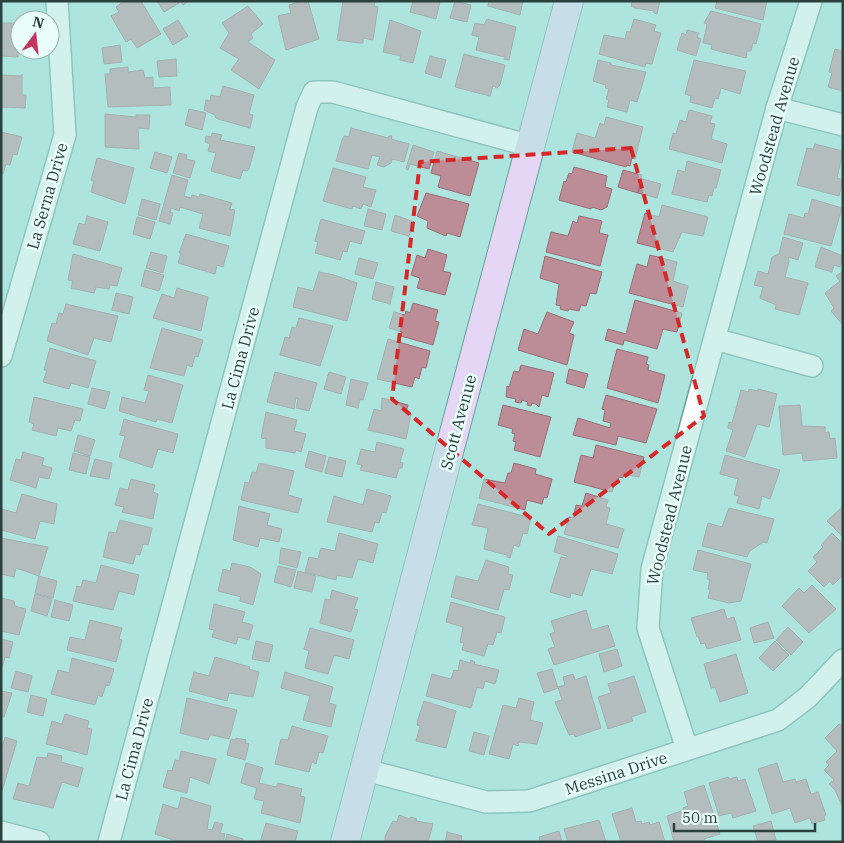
<svg xmlns="http://www.w3.org/2000/svg" width="844" height="843" font-family="'IBM Plex Serif',serif">
	<style>
		.building { fill: #bc8d96; stroke: #9a6e76 }
		.lines { fill: none; stroke-linecap: round; stroke-linejoin: round }
		.street-casing { stroke: #699f98; stroke-width: 24 }
		.secondary-casing { stroke: #699f98; stroke-width: 30 }
		.street { stroke: #fff; stroke-width: 21 }
		.secondary { stroke: #e6d6f5; stroke-width: 28 }
		.marked { fill: none; stroke: #d62828; stroke-width: 4; stroke-dasharray: 10 6; stroke-linejoin: round }
		.labels { text-anchor: middle; dominant-baseline: central; stroke-width: 5; stroke-linejoin: round; paint-order: stroke }
		.street-label { font-size: 16px; fill: #2a413e; stroke: #e9fefb }
	</style>
	<rect width="100%" height="100%" fill="#ade5de"/>
	<!-- building -->
	<g class="building">
		<path d="M124 1H141L161 34 137 48 131 39 126 42 111 16 119 12 116 7Z"/>
		<path d="M157 1H189L183 5 181 2 164 12Z"/>
		<path d="M302 1H308L319 39 286 50 278 16 291 13 289 5Z"/>
		<path d="M343 1H375L374 6 378 7 373 40 363 38V43H359L337 40Z"/>
		<path d="M413 1 440 2 436 19 410 12Z"/>
		<path d="M455 1 471 5 467 22 450 18Z"/>
		<path d="M489 1H523L520 15 488 6Z"/>
		<path d="M632 1H667H660L657 14 654 13V11L635 8 631 6Z"/>
		<path d="M717 1H767L763 20 715 8Z"/>
		<path d="M248 6 263 24 251 34 253 38 248 42 275 60 259 89 231 70 239 59 220 48 229 33 222 23Z"/>
		<path d="M711 11 761 24 756 44 753 43 751 51H747L746 58 711 49 712 45 703 43 707 24 704 23Z"/>
		<path d="M487 19 516 27 509 60 504 59 505 57 476 50 479 37 472 35 475 23 484 25Z"/>
		<path d="M634 19 656 25 654 31 661 33 652 64 646 63 645 67 599 54 604 35 625 39 627 31 630 32Z"/>
		<path d="M178 20 188 36 173 45 163 29Z"/>
		<path d="M390 20 421 31 413 63 400 60 401 56 383 52Z"/>
		<path d="M1 23H18V57L1 56Z"/>
		<path d="M687 30 699 33 697 37 701 39 696 56 677 50 682 33 686 35Z"/>
		<path d="M120 45 122 62 104 64 102 48Z"/>
		<path d="M835 49 843 51V91L828 87 832 73 829 72Z"/>
		<path d="M464 54 505 65 500 85 497 88 493 86 490 96 455 87Z"/>
		<path d="M430 56 446 60 441 78 425 73Z"/>
		<path d="M176 59 177 76 159 77 157 61Z"/>
		<path d="M598 60 611 63V65L646 72 637 102 630 100 627 112 607 107 609 100 606 99 609 89 605 88 606 85 593 81Z"/>
		<path d="M694 60 746 71 740 94 721 88 718 99 715 98 712 108 690 102 691 96 685 94Z"/>
		<path d="M128 67V72L143 70 145 78 153 77V88L170 87 171 105 108 107 105 74H110V69Z"/>
		<path d="M22 74V95H26L25 108 1 107V75L21 76Z"/>
		<path d="M223 86 254 95 249 114 253 115 250 128 218 119 215 117V115L204 110 206 100 210 101 211 95 220 97Z"/>
		<path d="M189 109 206 113 202 130 185 125Z"/>
		<path d="M689 110 712 116 710 123 715 124 711 139 727 144 722 163 669 149 673 133 676 134 680 120 686 122Z"/>
		<path d="M105 114 136 117V115H150L149 129 138 128 139 149 105 147Z"/>
		<path d="M606 117 643 127 635 159 632 158 630 166 627 165 626 167 572 152 577 133 595 138 600 123 604 125Z"/>
		<path d="M351 128 388 138 389 136H392L391 139 409 144 404 162 392 159 391 163 384 167 377 165 380 157 372 155 368 169 336 161 342 140 344 136 349 137Z"/>
		<path d="M1 132 22 137 17 155 13 154 10 165 6 164 3 174 1 173Z"/>
		<path d="M212 133 222 135 220 140 255 147 249 169 247 171 243 170 240 179 211 171 216 153 208 151 210 144 205 142 206 136 211 137Z"/>
		<path d="M815 144 843 151 837 178 843 180 839 196 797 185 807 148 813 149Z"/>
		<path d="M413 145 434 152 429 169 410 164 408 170 406 169Z"/>
		<path d="M437 151 479 163 470 196 438 187 441 176 431 173Z"/>
		<path d="M155 152 172 157 167 173 150 168Z"/>
		<path d="M179 153 187 155 186 159 195 161 190 178 173 173Z"/>
		<path d="M97 158 134 168 125 204 91 192 94 181 91 180Z"/>
		<path d="M687 161 721 170 716 188H714L712 196 709 195 707 202 672 194 678 170 685 172Z"/>
		<path d="M574 167 607 176 605 187 612 189 607 207 601 210 592 207 591 209 559 200 564 181 566 182 569 173 572 174Z"/>
		<path d="M333 168 366 177 363 187 376 190 371 207 363 204 361 209 353 206 352 209 323 201Z"/>
		<path d="M623 170 642 175 638 193 618 187Z"/>
		<path d="M172 175 188 180 184 196 191 198 192 195 199 197 200 194 232 203 230 209 235 210 230 236 199 228 203 214 180 207 179 211 171 208 170 212 173 213 170 224 159 221Z"/>
		<path d="M642 179 661 184 657 198 638 193Z"/>
		<path d="M426 193 469 204 460 237 447 233 446 236 427 228 428 221 417 216Z"/>
		<path d="M142 199 160 204 156 220 138 215Z"/>
		<path d="M812 199 842 208 831 246 784 234 789 214 804 218 805 213 808 214Z"/>
		<path d="M662 205 708 217 703 236 682 232 673 252 637 243 645 213 659 217Z"/>
		<path d="M368 209 386 214 382 230 364 226Z"/>
		<path d="M395 215 414 222 409 236 391 231Z"/>
		<path d="M87 216 108 222 100 251 73 244 79 223 85 225Z"/>
		<path d="M579 216 602 221 599 233 608 235 600 266 546 252 551 232 568 236 573 221 577 223Z"/>
		<path d="M137 217 155 222 150 239 133 234Z"/>
		<path d="M321 219 365 231 361 244 350 241 347 252 343 251 340 260 315 253 318 242 315 241Z"/>
		<path d="M186 234 229 246 223 267 217 265 215 274 178 263 181 253H179Z"/>
		<path d="M783 237 803 243 798 260 788 257 789 261 785 277 808 283 799 315 775 309 776 305 760 298 763 287 754 285 758 271 768 274 772 257 779 254Z"/>
		<path d="M821 247 843 256 840 267 834 265 832 272 815 267Z"/>
		<path d="M428 249 447 255 443 271 451 273 445 295 417 288 420 278 411 275 417 255 425 258Z"/>
		<path d="M151 252 167 256 163 273 146 268Z"/>
		<path d="M73 254 122 268 117 286 110 285 109 289 96 287 94 293 71 288 73 281 68 280Z"/>
		<path d="M650 255 677 262 673 281 688 286 683 307 629 293 637 264 647 267Z"/>
		<path d="M545 256 602 272 596 294 590 293 586 306 581 305 579 311 569 309 568 311 560 309 561 306 556 305 559 284 540 278Z"/>
		<path d="M359 258 378 263 373 279 355 274Z"/>
		<path d="M145 270 164 275 159 291 141 286Z"/>
		<path d="M843 271V325L831 311 834 308 825 293 840 281 836 276Z"/>
		<path d="M319 272 334 275 357 283 347 321 293 307 298 287 313 291Z"/>
		<path d="M376 282 394 287 390 304 372 299Z"/>
		<path d="M177 288 208 297 201 331 153 318 162 294 174 298Z"/>
		<path d="M116 293 133 297 129 314 112 310Z"/>
		<path d="M635 300 682 313 677 332 663 329 657 349 624 340 623 345 605 340 608 329 626 334Z"/>
		<path d="M413 303 438 310 435 321 439 322 433 345 401 336 402 332 389 328 394 312 405 315 406 311 410 313Z"/>
		<path d="M66 304 118 316 111 342 94 338 88 355 47 341 52 323 56 324 59 313 63 314Z"/>
		<path d="M547 312 574 322 569 333 574 335 567 365 518 350 524 329 538 334Z"/>
		<path d="M299 318 333 326 320 366 280 355 285 337 289 338 292 327 296 328Z"/>
		<path d="M162 328 203 340 198 357 195 356 192 367 187 365 184 376 150 368Z"/>
		<path d="M388 339 430 351 426 368 422 367 419 379 415 377 412 387 377 379Z"/>
		<path d="M50 348 96 361 88 388 71 383 69 389 43 382 47 370H44Z"/>
		<path d="M617 349 648 357 646 364 649 365 648 370 665 375 658 403 607 388Z"/>
		<path d="M521 365 554 373 548 397 542 395 539 407 536 404 532 403 531 406 527 405 528 402 522 400 521 403 515 402 516 399 506 397 507 386 509 387 514 371 519 372Z"/>
		<path d="M569 369 588 374 584 388 566 383Z"/>
		<path d="M275 372 317 383 309 411 296 408 298 399 296 398 294 409 267 402Z"/>
		<path d="M329 372 346 377 341 394 324 389Z"/>
		<path d="M148 375 183 385 172 423 157 419 156 422 119 411 122 397 145 403 149 391 144 390Z"/>
		<path d="M351 379 368 383 363 400 360 399 358 408 346 405Z"/>
		<path d="M92 388 110 392 105 409 88 404Z"/>
		<path d="M749 389 758 391V389L777 394 769 427 757 424 745 457 726 451 733 430 728 428 729 422 732 423 741 390 748 392Z"/>
		<path d="M606 395 657 409 646 443 618 436 616 445 573 435 578 418 610 428 611 423 603 421 605 410 602 409Z"/>
		<path d="M34 397 83 409 80 421 75 420 71 431 58 428 56 436 32 430 34 424 29 422Z"/>
		<path d="M382 398 408 405 406 412 411 414 406 439 368 430 374 409 381 411Z"/>
		<path d="M503 405 551 417 540 457 514 450 516 442 513 441 515 434 512 433 513 429 498 425Z"/>
		<path d="M800 405 802 426 825 427V433L829 432 830 439 835 438 837 458 803 461 802 453 783 455 779 406Z"/>
		<path d="M266 412 297 420 294 431 306 434 301 452 296 450 295 453 266 448V439L261 438Z"/>
		<path d="M124 419 178 434 173 453 158 449 152 468 119 457 125 436 120 435Z"/>
		<path d="M78 435 95 440 90 456 74 451Z"/>
		<path d="M377 442 404 449 400 462 403 463 402 468H399L396 478 360 470 362 465 357 464 361 449 375 452Z"/>
		<path d="M596 445 644 457 639 477 624 474 623 478 619 477 617 484 615 483 612 492 574 482 581 455 593 458Z"/>
		<path d="M309 451 326 456 322 472 305 467Z"/>
		<path d="M23 452 44 458 42 465 52 468 49 479 39 477 36 488 10 480 16 459 21 460Z"/>
		<path d="M73 453 90 457 86 474 69 470Z"/>
		<path d="M725 455 780 470 770 499 762 496 759 509 737 503 739 496 734 495 738 479 720 474Z"/>
		<path d="M329 457 346 461 342 477 325 473Z"/>
		<path d="M95 459 112 463 109 479 90 476Z"/>
		<path d="M259 463 294 471 288 495 302 499 298 513 241 500 245 482 249 483 252 472 256 473Z"/>
		<path d="M514 463 536 469 535 474 552 479 547 498 544 497 542 504 527 500 525 510 479 498 484 479 505 483 508 473H511Z"/>
		<path d="M131 479 155 485 153 492 158 494 153 519 122 512 124 507 115 505 120 488 128 490Z"/>
		<path d="M367 489 391 496 386 513 382 512 379 523 375 522 372 532 327 522 334 496 363 505Z"/>
		<path d="M586 493 608 500 606 507 610 508 606 524 624 529 618 548 564 534 569 517 573 518 576 505 582 506Z"/>
		<path d="M22 494 57 504 54 524 40 521 35 539 1 530 2 509 16 513Z"/>
		<path d="M478 504 531 518 527 534 523 533 519 547 514 545 510 558 507 557V555L484 549 488 528 472 525Z"/>
		<path d="M239 506 270 514 267 525 282 529 279 542 260 538 258 547 233 540Z"/>
		<path d="M729 508 774 519 767 543 763 542 749 552 747 557 702 546 708 523 722 527Z"/>
		<path d="M841 508 843 509V537L827 521Z"/>
		<path d="M120 520 152 528 148 545 143 544 140 555 136 554 133 564 103 557 109 532 116 533Z"/>
		<path d="M339 533 378 544 373 563 358 559 352 578 337 575 336 580 305 572 309 557 318 559 321 548 335 551Z"/>
		<path d="M832 533 843 544V575L833 585 830 581 824 587 808 571 817 562 813 557 823 547 821 545Z"/>
		<path d="M558 536 618 554 612 574 591 569 582 596 571 593 570 598 550 592 561 557 566 558 567 556 554 552Z"/>
		<path d="M1 538 48 547 39 576 16 568 14 577 1 574Z"/>
		<path d="M281 548 301 552 297 568 279 563Z"/>
		<path d="M698 550 751 564 741 601 729 603 708 598 710 590 708 589 710 580 707 579 708 573 693 570Z"/>
		<path d="M486 560 509 567 508 574 513 575 509 590 504 589 498 610 451 597 456 576 478 581Z"/>
		<path d="M232 563 250 567 261 574 253 605 240 601 241 597 218 591 223 569 230 571Z"/>
		<path d="M101 565 139 575 134 595 119 591 113 610 73 601 77 586 81 587 83 580 96 583Z"/>
		<path d="M278 566 296 570 291 587 274 582Z"/>
		<path d="M298 571 316 576 312 592 294 588Z"/>
		<path d="M39 576 57 581 53 598 35 593Z"/>
		<path d="M812 585 836 609 809 633 782 606 799 588 804 593Z"/>
		<path d="M332 590 358 598 354 609 358 610 351 632 320 623 325 599 330 600Z"/>
		<path d="M35 594 52 599 47 616 31 611Z"/>
		<path d="M1 598 14 601 15 606 26 609 19 635 1 631Z"/>
		<path d="M55 600 73 605 69 621 51 617Z"/>
		<path d="M451 602 505 617 501 633 497 632 493 645 488 644 484 656 462 650 464 643 460 642 463 627 446 622Z"/>
		<path d="M214 604 245 612 242 622 253 625 249 640 238 637 236 644 212 637 214 630 209 629Z"/>
		<path d="M724 609 727 619 734 617 741 640 707 649 705 643 701 644 698 636 697 637 691 618Z"/>
		<path d="M586 610 592 630 608 625 615 646 554 665 548 649 555 647 550 634 555 632 551 621Z"/>
		<path d="M90 620 122 628 119 639 122 640 116 662 67 650 70 637 85 640Z"/>
		<path d="M768 622 774 638 754 643 750 628Z"/>
		<path d="M788 627 803 642 791 655 776 640Z"/>
		<path d="M310 628 354 640 349 659 334 655 328 674 305 668 309 651 304 649Z"/>
		<path d="M1 639 13 642 9 658 5 657 1 671Z"/>
		<path d="M256 641 273 645 269 662 252 659Z"/>
		<path d="M775 641 789 655 773 671 759 658Z"/>
		<path d="M617 649 622 666 604 672 599 654Z"/>
		<path d="M736 654 748 693 720 702 715 687 711 688 704 664Z"/>
		<path d="M215 657 250 667 249 669 259 672 253 697 229 693 227 701 189 691 194 672 209 676Z"/>
		<path d="M72 658 114 669 109 686 106 685 102 697 98 695 95 705 51 694 58 670 69 673Z"/>
		<path d="M460 660 470 663 471 660 475 662 474 664 499 670 495 684 485 681 483 689 477 687 471 708 426 696 432 674 451 679 454 670 458 671Z"/>
		<path d="M552 669 558 688 544 693 537 673Z"/>
		<path d="M16 671 32 676 28 692 11 688Z"/>
		<path d="M285 672 333 687 329 703 336 705 331 727 303 720 310 696 281 688Z"/>
		<path d="M573 674 575 680 586 676 601 728 575 737 574 734 569 735 555 702 562 700 558 687 565 685 563 677Z"/>
		<path d="M634 676 646 712 631 717 633 721 608 729 598 697 611 693 608 684Z"/>
		<path d="M1 691 12 693 4 717 1 716Z"/>
		<path d="M31 695 47 699 43 716 27 712Z"/>
		<path d="M187 698 237 710 229 739 212 735H210L208 740 180 733Z"/>
		<path d="M519 698 534 702 530 720 543 723 537 744 519 742 518 746 513 744 509 759 489 754 503 705 516 708Z"/>
		<path d="M424 701 456 711 446 748 416 741 420 726 417 725 418 719Z"/>
		<path d="M65 714 89 721 87 728 92 729 87 755 46 744 52 721 62 724Z"/>
		<path d="M839 724 843 727V808L835 790 829 784 834 780 824 770 829 765 826 762 837 751 825 738Z"/>
		<path d="M292 726 328 736 323 753 319 752 316 764 312 762 309 772 275 764 281 739 288 740Z"/>
		<path d="M474 732 489 736 484 755 469 751Z"/>
		<path d="M5 737 17 741 2 791 1 751Z"/>
		<path d="M236 738 246 740 245 743 249 744 245 760 227 755 231 739 236 740Z"/>
		<path d="M181 751 216 759 209 784 190 777 187 793 163 787 168 770 172 771 175 760 179 761Z"/>
		<path d="M48 753 62 756 61 762 83 768 78 787 62 782 53 808 13 799 18 783 29 786 37 757 47 758Z"/>
		<path d="M246 763 263 768 259 783 276 787 278 783 302 789 300 796 305 797 300 823 261 813 264 801 254 799 257 788 241 783Z"/>
		<path d="M777 763 783 782 795 779 796 782 806 779 811 794 818 792 826 815 824 816 825 820 812 824 810 818 795 823 790 808 772 814 758 769Z"/>
		<path d="M728 777 729 779 737 777 738 781 745 779 756 811 733 818 731 813 719 816 709 783Z"/>
		<path d="M704 785 720 834 704 839 705 842H674L667 816 684 810 683 808 688 806 684 792Z"/>
		<path d="M181 797 211 806 207 829 212 830 215 822 223 824 220 833 225 834 223 842H179L155 834 163 804 178 809Z"/>
		<path d="M632 808 636 822 641 821 642 824 649 822 650 825 659 822 665 842H621L612 814Z"/>
		<path d="M399 815 410 819 411 817 417 819 416 821 433 824 428 842H385V836L393 821 397 822Z"/>
		<path d="M599 820 606 842H568L564 829Z"/>
		<path d="M771 821 776 840 758 842 753 826Z"/>
		<path d="M266 823 298 831 295 842H260Z"/>
		<path d="M559 831 562 842H540L539 837Z"/>
		<path d="M447 832 462 836 461 842H445Z"/>
		<path d="M227 834 243 839 242 842H225Z"/>
	</g>
	<g class="lines">
		<defs>
			<g id="street">
				<path d="M777 108 843 125"/>
				<path d="M715 339 812 366"/>
				<path d="M1 356 65 135 57 1"/>
				<path d="M687 749 648 628 652 569 777 108 811 1"/>
				<path d="M366 770 486 802 529 801 778 720 808 697 843 660"/>
				<path d="M1 832 39 842"/>
				<path d="M109 842 307 107 314 92H333L531 146"/>
			</g>
			<path id="secondary" d="M345 842 569 1"/>
		</defs>
		<!-- street casing -->
		<use href="#street" class="street-casing"/>
		<!-- secondary casing -->
		<use href="#secondary" class="secondary-casing"/>
		<!-- street -->
		<use href="#street" class="street"/>
		<!-- secondary -->
		<use href="#secondary" class="secondary"/>
	</g>
	<!-- marked area -->
	<path d="M0 0H844V843H0ZM631 148 704 416 549 534 392 399 420 162Z" fill="#ade5de" fill-opacity=".55" fill-rule="evenodd"/>
	<path class="marked" d="M631 148 704 416 549 534 392 399 420 162Z"/>
	<g class="labels">
		<!-- street labels -->
		<g class="street-label">
			<text transform="translate(774 126) rotate(-74)">Woodstead Avenue</text>
			<text transform="translate(47 196) rotate(-74)">La Serna Drive</text>
			<text transform="translate(240 358) rotate(-75)">La Cima Drive</text>
			<text transform="translate(458 422) rotate(-75)">Scott Avenue</text>
			<text transform="translate(669 515) rotate(-76)">Woodstead Avenue</text>
			<text transform="translate(134 749) rotate(-75)">La Cima Drive</text>
			<text transform="translate(616 773) rotate(-18)">Messina Drive</text>
		</g>
	</g>
	<!-- border -->
	<rect width="844" height="843" fill="none" stroke="#2a413e" stroke-width="5"/>
	<!-- north arrow -->
	<g transform="translate(35 35) rotate(15)"><circle r="24" fill="#e9fefb" stroke="#9db2af"/>
	<path d="M0-4L9 19L0 12L-9 19Z" fill="#c43662"/>
	<text y="-8" font-size="14" font-weight="bold" text-anchor="middle" fill="#2a413e">N</text>
	</g>
	<!-- scale -->
	<path d="M674 823v8h141v-8" fill="none" stroke="#2a413e" stroke-width="2.5"/>
	<text x="682" y="823" font-size="15" fill="#2a413e" stroke="#e9fefb" stroke-width="4" paint-order="stroke">50 m</text>
</svg>
